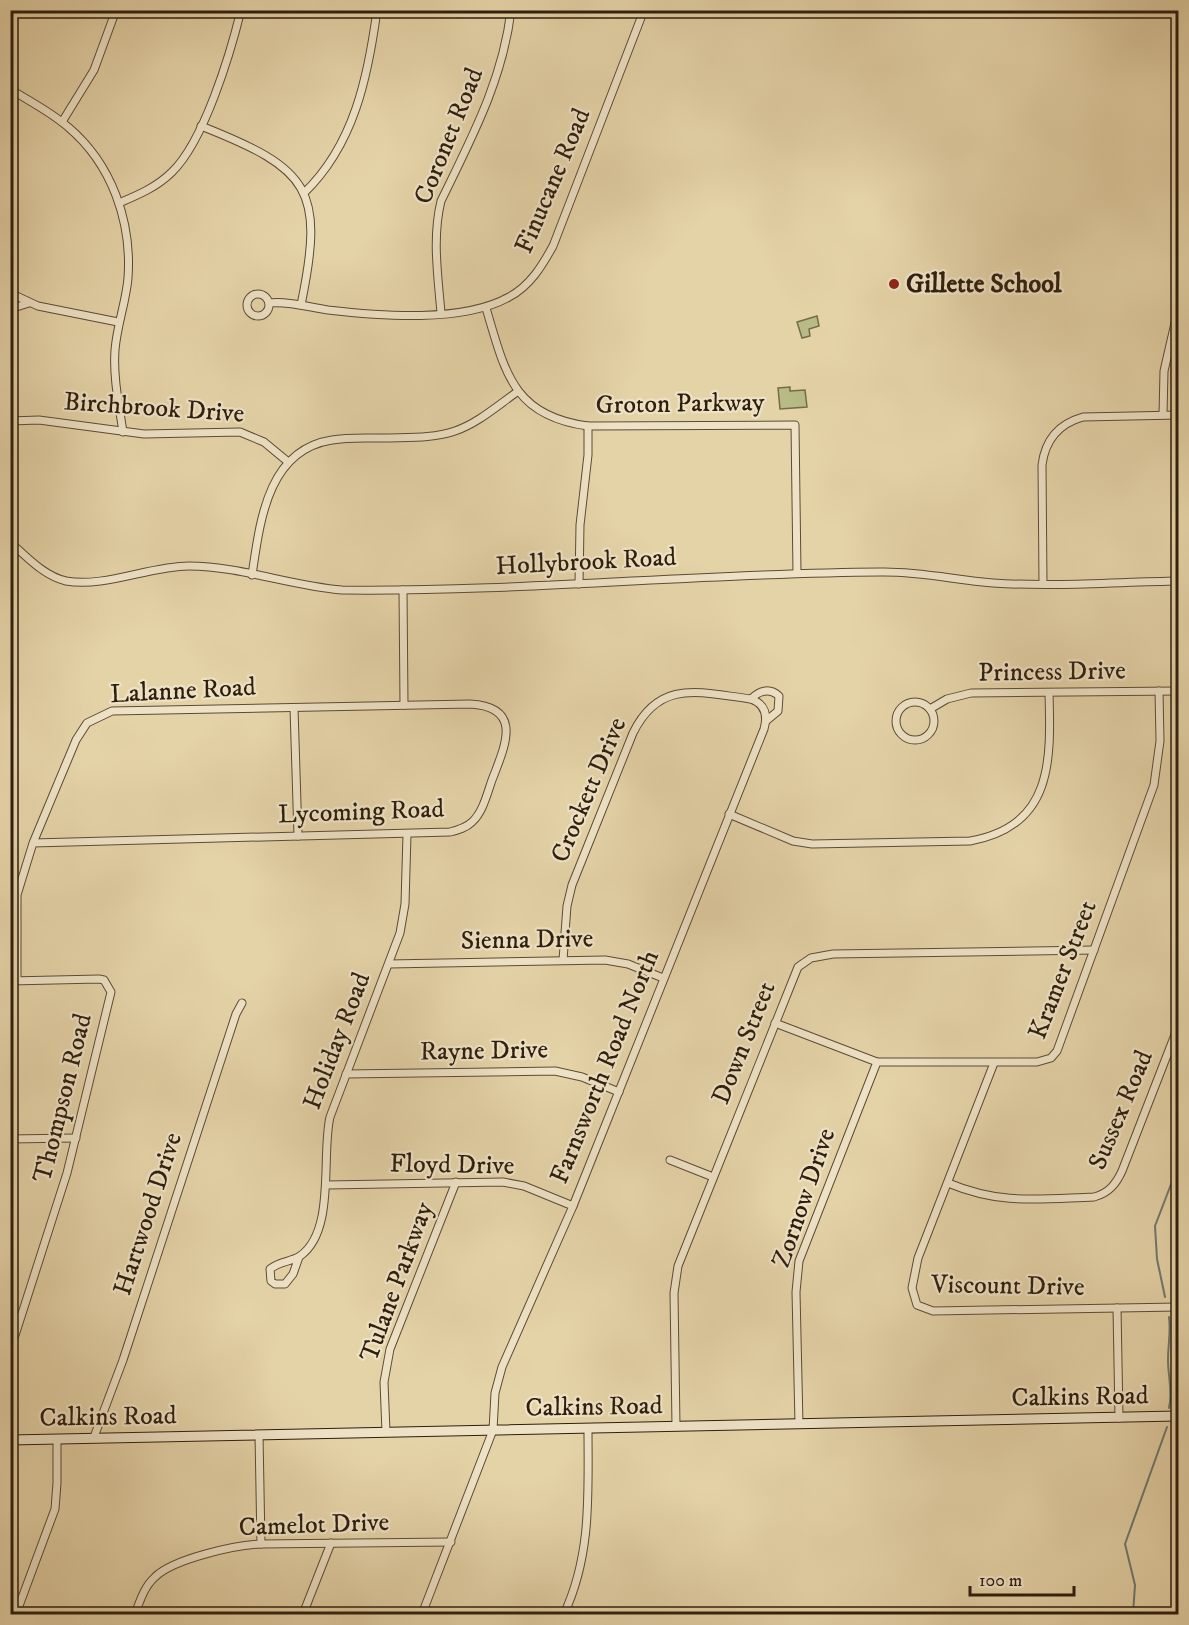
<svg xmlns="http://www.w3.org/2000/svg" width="1189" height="1625" font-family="'IM FELL DW Pica',serif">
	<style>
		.green { fill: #b8bb85; stroke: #736c49; stroke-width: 1.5 }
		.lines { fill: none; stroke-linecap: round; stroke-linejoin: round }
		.stream { stroke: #6f7971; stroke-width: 2 }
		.street-casing { stroke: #5c4b34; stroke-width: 9 }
		.secondary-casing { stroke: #2e1e0d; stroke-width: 11 }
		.street { stroke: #eee2c6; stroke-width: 7 }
		.secondary { stroke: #eee2c6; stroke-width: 9 }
		.poi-dot { fill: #8f2418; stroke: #eee2c6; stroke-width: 2 }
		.labels { text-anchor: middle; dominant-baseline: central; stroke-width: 4.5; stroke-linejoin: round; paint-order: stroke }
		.street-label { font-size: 26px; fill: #2e1e0d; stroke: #eee2c6 }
		.poi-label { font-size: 26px; font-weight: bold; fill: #2e1e0d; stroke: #eee2c6; text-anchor: start }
	</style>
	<rect width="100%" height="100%" fill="#e5d3a8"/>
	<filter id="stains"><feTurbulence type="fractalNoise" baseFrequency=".00333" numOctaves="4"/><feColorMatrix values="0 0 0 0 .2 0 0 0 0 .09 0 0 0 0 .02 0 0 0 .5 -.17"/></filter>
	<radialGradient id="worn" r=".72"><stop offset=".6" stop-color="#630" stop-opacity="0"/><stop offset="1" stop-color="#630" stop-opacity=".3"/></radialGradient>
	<!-- green -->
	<g class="green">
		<path d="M817 316 819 326 809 329 810 336 802 338 797 322Z"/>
		<path d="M790 387V391L805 390 807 407 780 409 778 388Z"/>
	</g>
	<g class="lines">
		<!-- stream -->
		<g class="stream">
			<path d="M1165 1297 1157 1259 1155 1226 1178 1166"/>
			<path d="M1169 1317C1171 1332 1168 1345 1168 1360 1168 1377 1173 1391 1169 1408"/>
			<path d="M1133 1614 1135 1585 1125 1544 1167 1427"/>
		</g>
		<defs>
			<g id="street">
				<path d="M10 89C29 101 51 112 68 127 112 164 132 222 128 278 126 302 117 325 115 350 113 377 119 405 123 432"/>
				<path d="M62 122 94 70 116 10"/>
				<path d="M201 126C310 169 325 189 301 305"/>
				<path d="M304 193C354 145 368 77 377 10"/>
				<path d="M119 203C138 195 157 187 172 172 204 141 230 55 241 10"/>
				<path d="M10 293 38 306 118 322"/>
				<circle cx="258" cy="305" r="11"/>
				<path d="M269 303C289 301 308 307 328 310 380 316 463 323 509 297 530 286 542 266 553 246L644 10"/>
				<path d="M486 308C505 371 512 416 588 426L795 425 797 573"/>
				<path d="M10 309 29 303"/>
				<path d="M441 313C438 276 432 238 441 201 471 139 503 80 511 10"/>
				<path d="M1163 415 1164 371 1178 310"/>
				<path d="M10 421 39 420 144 434 240 432 264 442 287 461"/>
				<path d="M10 542C27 557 44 576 66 581 104 588 150 566 189 566 240 566 291 586 342 590 522 592 701 573 880 572 919 571 955 580 993 583 1054 587 1117 582 1178 581"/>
				<path d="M252 575C260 522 267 450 332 440 348 437 365 438 382 438 406 437 432 439 455 431 478 423 497 406 517 392"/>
				<path d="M1043 583 1042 465C1045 441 1058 424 1083 417L1178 415"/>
				<path d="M579 584 580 525 588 455V426"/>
				<path d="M403 590 404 705"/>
				<path d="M751 699C759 691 769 687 779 696L778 711 766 721"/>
				<circle cx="915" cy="721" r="19"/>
				<path d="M294 708 298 836"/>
				<path d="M930 709 947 699 971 693 1178 691"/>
				<path d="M729 814 793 841 812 844 970 841C1053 826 1051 761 1049 693"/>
				<path d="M389 964 605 960 628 964 663 978"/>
				<path d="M10 981 99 979 104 980 111 992 67 1173 10 1351"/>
				<path d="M17 981V895L33 843 76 740 87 723 112 711 470 704C524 707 505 746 492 780 487 794 483 812 472 822 466 828 458 830 450 832L33 843"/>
				<path d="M775 1023 877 1062H1037L1051 1058 1057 1051 1154 785 1160 741 1159 691"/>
				<path d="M994 1063 918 1258 912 1288 917 1305 933 1311 1178 1307"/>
				<path d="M346 1074 555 1071 582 1077 619 1092"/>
				<path d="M10 1139 76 1138"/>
				<path d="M670 1160 713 1177"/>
				<path d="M948 1183C1001 1205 1038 1199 1094 1197 1109 1193 1116 1184 1122 1171L1178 1027"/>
				<path d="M327 1185 503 1182 524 1186 573 1206"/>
				<path d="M299 1257 293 1274 285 1284H275L271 1281 270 1269C280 1261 291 1262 300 1256 336 1231 321 1155 330 1117L400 933 405 904 407 834"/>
				<path d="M1117 1308 1119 1418"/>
				<path d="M799 1424 796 1292 799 1261 877 1062"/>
				<path d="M676 1426 674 1293 678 1266 798 967 811 958 833 954 1094 950"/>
				<path d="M386 1432 384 1382 390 1349 456 1182"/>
				<path d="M259 1435 261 1544"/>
				<path d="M94 1437 123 1360 236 1014 242 1003"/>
				<path d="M16 1614 55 1509 57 1483V1439"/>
				<path d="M135 1614C140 1601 144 1587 155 1577 173 1559 235 1545 261 1544L451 1542"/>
				<path d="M303 1614 331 1543"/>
				<path d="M422 1614 493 1430 495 1393 502 1367 573 1206 764 729C768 715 765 704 751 699 701 693 660 678 633 733L572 885 567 906 563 960"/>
				<path d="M564 1614C592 1554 588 1493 588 1428"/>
			</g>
			<path id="secondary" d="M10 1440 1178 1416"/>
		</defs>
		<!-- street casing -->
		<use href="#street" class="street-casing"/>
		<!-- secondary casing -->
		<use href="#secondary" class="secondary-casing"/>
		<!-- street -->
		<use href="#street" class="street"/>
		<!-- secondary -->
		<use href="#secondary" class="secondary"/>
	</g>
	<!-- markers -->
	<circle class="poi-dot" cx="894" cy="284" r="6"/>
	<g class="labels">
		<!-- street labels -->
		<g class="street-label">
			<text transform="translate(449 136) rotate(-68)">Coronet Road</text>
			<text transform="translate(553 181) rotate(-67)">Finucane Road</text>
			<text transform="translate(680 404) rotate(-1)">Groton Parkway</text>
			<text transform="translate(154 408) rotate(4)">Birchbrook Drive</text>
			<text transform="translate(586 562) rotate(-3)">Hollybrook Road</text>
			<text transform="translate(1052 672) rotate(-1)">Princess Drive</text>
			<text transform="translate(183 691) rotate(-3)">Lalanne Road</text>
			<text transform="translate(589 790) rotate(-67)">Crockett Drive</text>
			<text transform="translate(361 812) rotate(-2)">Lycoming Road</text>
			<text transform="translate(527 940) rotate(-1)">Sienna Drive</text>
			<text transform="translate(1063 970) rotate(-69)">Kramer Street</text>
			<text transform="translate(337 1041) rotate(-69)">Holiday Road</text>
			<text transform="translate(744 1043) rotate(-68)">Down Street</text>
			<text transform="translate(484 1051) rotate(-1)">Rayne Drive</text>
			<text transform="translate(605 1067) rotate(-68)">Farnsworth Road North</text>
			<text transform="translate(63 1098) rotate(-76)">Thompson Road</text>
			<text transform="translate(1121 1110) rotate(-67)">Sussex Road</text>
			<text transform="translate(452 1165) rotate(1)">Floyd Drive</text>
			<text transform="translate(804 1198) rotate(-71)">Zornow Drive</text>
			<text transform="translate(148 1214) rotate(-72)">Hartwood Drive</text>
			<text transform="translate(397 1282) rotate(-70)">Tulane Parkway</text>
			<text transform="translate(1008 1286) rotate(1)">Viscount Drive</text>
			<text transform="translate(1080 1397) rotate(-1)">Calkins Road</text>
			<text transform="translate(594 1407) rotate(-1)">Calkins Road</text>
			<text transform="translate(108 1417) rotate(-1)">Calkins Road</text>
			<text transform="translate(314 1525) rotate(-2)">Camelot Drive</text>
		</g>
		<!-- poi labels -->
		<g class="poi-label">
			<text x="906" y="284">Gillette School</text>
		</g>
	</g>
	<!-- margin -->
	<rect width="1189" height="1625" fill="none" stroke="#e5d3a8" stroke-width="36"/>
	<rect x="12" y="12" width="1165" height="1601" fill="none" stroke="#2e1e0d" stroke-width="3"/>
	<rect x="18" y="18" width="1153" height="1589" fill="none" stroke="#2e1e0d" stroke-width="1.5"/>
	<!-- scale -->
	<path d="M970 1586v9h104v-9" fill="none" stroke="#2e1e0d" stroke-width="3"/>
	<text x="979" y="1586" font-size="18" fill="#2e1e0d" stroke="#eee2c6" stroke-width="4.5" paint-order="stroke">100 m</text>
	<rect width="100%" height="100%" filter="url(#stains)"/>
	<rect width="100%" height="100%" fill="url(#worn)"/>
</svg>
